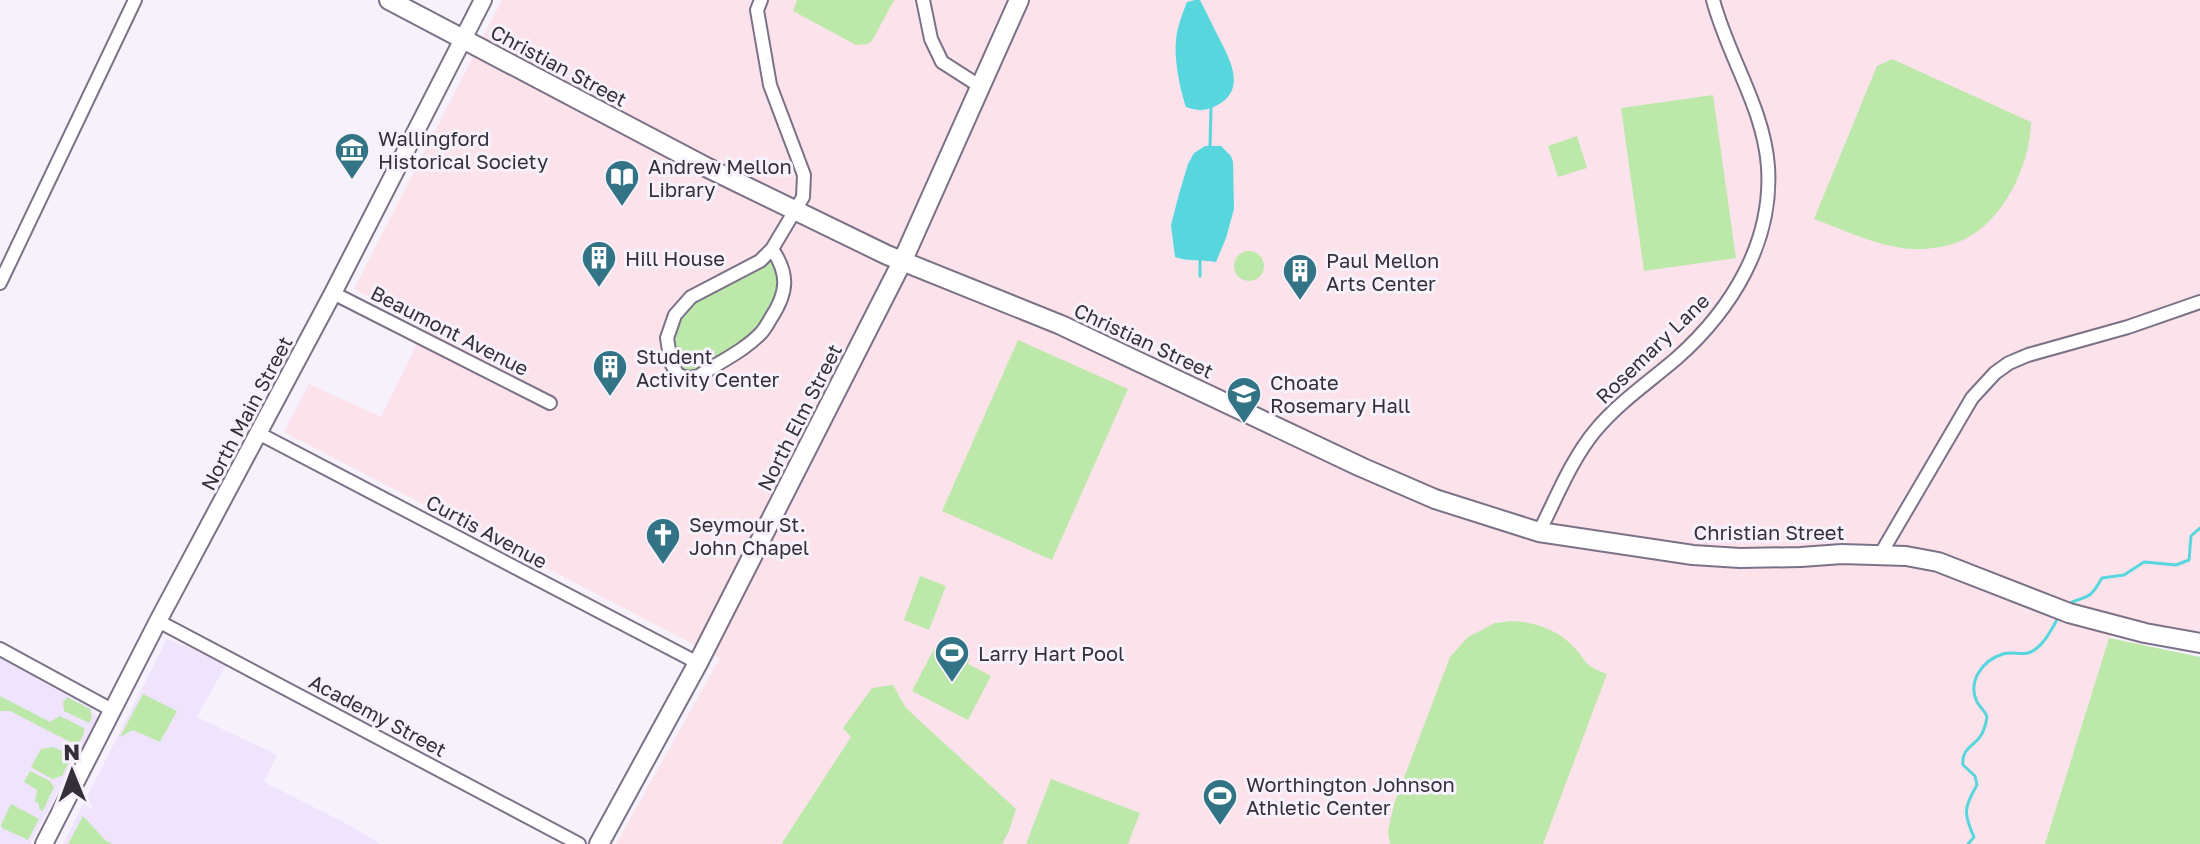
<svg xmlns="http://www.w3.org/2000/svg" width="2200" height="844" font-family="'Golos Text',sans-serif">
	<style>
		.built { fill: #f0e3fd }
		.education { fill: #fce2ea }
		.green { fill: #bce9aa }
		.water { fill: #57d7dd }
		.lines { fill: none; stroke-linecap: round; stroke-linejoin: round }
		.stream { stroke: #57d7dd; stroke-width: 3 }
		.minor-casing { stroke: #7c7288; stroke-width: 16 }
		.tertiary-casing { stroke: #7c7288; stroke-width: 20 }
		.secondary-casing { stroke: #7c7288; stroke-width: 22 }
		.minor { stroke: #fff; stroke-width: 12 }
		.tertiary { stroke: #fff; stroke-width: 16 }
		.secondary { stroke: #fff; stroke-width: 18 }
		.labels { text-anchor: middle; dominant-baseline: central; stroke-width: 6; stroke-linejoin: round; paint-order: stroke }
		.street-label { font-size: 20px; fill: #343039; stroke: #f6f1fb }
		.poi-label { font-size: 20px; fill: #343039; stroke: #f6f1fb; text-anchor: start }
	</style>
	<rect width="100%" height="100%" fill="#f6f1fb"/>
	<!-- built -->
	<g class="built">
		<path d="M167 639 227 663 197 717 277 755 264 782 349 825 380 844H63Z"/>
		<path d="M0 658 91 708 98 718 30 844H0Z"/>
	</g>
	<!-- education -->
	<path class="education" d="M502 0H2200V635L2130 620 2109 638 2045 844H616L720 658 284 432 309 384 381 417 426 325 354 289Z"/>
	<!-- green -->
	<g class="green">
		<path d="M797 0H894L872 41 867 44 856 45 793 11Z"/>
		<path d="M1892 59 2031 122C2030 165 2004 221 1963 240 1946 248 1920 251 1902 248 1872 244 1842 229 1814 219L1877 66Z"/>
		<path d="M1713 95 1736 258 1644 271 1621 108Z"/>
		<path d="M1577 136 1587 168 1558 177 1548 146Z"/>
		<circle cx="1249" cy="266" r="15"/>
		<path d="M774 252 785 289 762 333 688 378 669 356V327L699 293Z"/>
		<path d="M1018 340 1128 389 1052 560 942 511Z"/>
		<path d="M920 576 946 586 929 630 904 620Z"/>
		<path d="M1511 621C1535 622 1557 629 1574 647 1590 665 1582 664 1607 674L1543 844H1390L1388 831 1394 804 1450 657 1468 637 1495 623Z"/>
		<path d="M2109 638 2200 657V844H2045Z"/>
		<path d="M935 647 958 659 961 654 970 659 968 664 991 676 968 720 912 691Z"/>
		<path d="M893 685 906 708 1016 809 1009 831 1002 844H783L782 843 851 737 843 728 872 688Z"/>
		<path d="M143 694 177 711 160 742 133 730 120 737Z"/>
		<path d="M0 696 50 722 60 716 84 728V733L78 746 10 711H0Z"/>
		<path d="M67 697 90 709 92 717 89 723 64 711 63 703Z"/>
		<path d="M53 747 62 751 69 749 74 752 62 776 52 779 31 767 41 749Z"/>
		<path d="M30 771 50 781 54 787 43 811 39 809V804L35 801 37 790 24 782Z"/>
		<path d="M1051 779 1140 813 1128 844H1026Z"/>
		<path d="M11 804 39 819 28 840 2 828 1 825Z"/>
		<path d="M83 816 105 840 112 844H68Z"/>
	</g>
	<!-- water -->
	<g class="water">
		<path d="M1195 0H1200C1207 13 1213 27 1220 40 1230 60 1245 87 1221 103 1209 111 1199 112 1186 107 1180 89 1174 60 1176 41 1177 27 1182 15 1187 2Z"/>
		<path d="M1205 146H1221L1231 156 1233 162 1234 209 1226 238 1216 262C1201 259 1189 262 1175 257L1171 225 1179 194 1188 164 1194 153Z"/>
	</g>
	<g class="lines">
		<!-- stream -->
		<g class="stream">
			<path d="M1210 146 1211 108"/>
			<path d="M1200 259V276"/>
			<path d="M2066 605C2088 593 2087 604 2102 578L2124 575 2144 562 2176 565 2189 560 2191 536 2200 528"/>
			<path d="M1968 844 1974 837C1963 813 1964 807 1977 785L1975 776 1963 765C1961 750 1972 747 1980 737 1984 731 1986 724 1987 717 1985 711 1980 707 1977 702 1967 681 1983 660 2003 654 2011 651 2020 655 2028 653 2044 648 2052 627 2060 615"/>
		</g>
		<defs>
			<g id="minor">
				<path d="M761 0 757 10 770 85 804 175 803 197 772 249 760 261 691 297 675 315 667 338 671 363 678 375 688 378 699 376C719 362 744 351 761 333 765 329 768 323 771 318 788 292 789 274 772 249"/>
				<path d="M923 0 931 39 942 62 981 87"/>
				<path d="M0 283 135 0"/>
				<path d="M333 293 550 403"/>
				<path d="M258 433 698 663"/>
				<path d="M1539 532C1556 499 1571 460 1595 431 1618 403 1649 382 1677 358 1731 310 1773 243 1768 167 1764 108 1728 57 1713 0"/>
				<path d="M1880 555 1972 398 1995 373 2009 363 2028 355 2128 327 2200 302"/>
				<path d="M158 621 579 844"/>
				<path d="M0 649 112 710"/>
			</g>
			<path id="tertiary" d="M44 844 158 621 333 293 483 0"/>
			<g id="secondary">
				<path d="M389 0 706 167 887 255 1061 325 1361 467 1435 499 1539 532 1693 555 1740 558 1801 557 1842 554 1906 556 1938 562 2069 613 2145 633 2200 643"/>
				<path d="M599 844 698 663 902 262 1019 0"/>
			</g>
		</defs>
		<!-- minor casing -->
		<use href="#minor" class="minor-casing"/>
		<!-- tertiary casing -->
		<use href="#tertiary" class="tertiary-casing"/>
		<!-- secondary casing -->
		<use href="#secondary" class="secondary-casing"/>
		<!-- minor -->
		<use href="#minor" class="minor"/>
		<!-- tertiary -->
		<use href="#tertiary" class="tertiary"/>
		<!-- secondary -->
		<use href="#secondary" class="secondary"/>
	</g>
	<!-- icons -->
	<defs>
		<symbol id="museum-pin" viewBox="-11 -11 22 30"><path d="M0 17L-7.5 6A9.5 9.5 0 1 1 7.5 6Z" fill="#327386" stroke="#f6f1fb"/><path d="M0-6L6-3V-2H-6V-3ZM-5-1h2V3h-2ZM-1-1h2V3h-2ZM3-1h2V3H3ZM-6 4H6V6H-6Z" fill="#fff"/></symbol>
		<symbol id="library-pin" viewBox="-11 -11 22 30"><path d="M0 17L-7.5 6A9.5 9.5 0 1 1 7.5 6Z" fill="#327386" stroke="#f6f1fb"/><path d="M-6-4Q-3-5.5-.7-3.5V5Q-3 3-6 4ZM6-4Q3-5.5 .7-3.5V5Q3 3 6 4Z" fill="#fff"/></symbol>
		<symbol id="building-pin" viewBox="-11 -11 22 30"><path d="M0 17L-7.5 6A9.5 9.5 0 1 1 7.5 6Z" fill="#327386" stroke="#f6f1fb"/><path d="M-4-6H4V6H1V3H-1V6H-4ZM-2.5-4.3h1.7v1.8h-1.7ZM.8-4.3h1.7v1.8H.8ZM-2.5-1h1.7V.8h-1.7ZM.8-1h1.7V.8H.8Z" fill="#fff"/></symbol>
		<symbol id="university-pin" viewBox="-11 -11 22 30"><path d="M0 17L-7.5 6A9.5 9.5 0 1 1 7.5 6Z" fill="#327386" stroke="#f6f1fb"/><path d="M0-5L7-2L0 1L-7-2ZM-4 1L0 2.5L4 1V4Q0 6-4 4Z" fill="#fff"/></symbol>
		<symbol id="church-pin" viewBox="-11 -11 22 30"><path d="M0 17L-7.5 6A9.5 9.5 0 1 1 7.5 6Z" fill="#327386" stroke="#f6f1fb"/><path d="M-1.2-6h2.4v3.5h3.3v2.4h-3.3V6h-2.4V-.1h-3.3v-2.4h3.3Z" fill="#fff"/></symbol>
		<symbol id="stadium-pin" viewBox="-11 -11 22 30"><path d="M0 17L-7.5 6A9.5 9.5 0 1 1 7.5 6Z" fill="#327386" stroke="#f6f1fb"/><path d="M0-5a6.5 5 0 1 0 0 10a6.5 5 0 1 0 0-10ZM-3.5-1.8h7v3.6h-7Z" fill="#fff"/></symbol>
	</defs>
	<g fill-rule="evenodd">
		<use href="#museum-pin" x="332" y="130" width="40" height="54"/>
		<use href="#library-pin" x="602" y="157" width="40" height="54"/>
		<use href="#building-pin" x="579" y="238" width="40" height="54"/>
		<use href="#building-pin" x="1280" y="251" width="40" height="54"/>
		<use href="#building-pin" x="590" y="347" width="40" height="54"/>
		<use href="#university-pin" x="1224" y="374" width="40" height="54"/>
		<use href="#church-pin" x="643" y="515" width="40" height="54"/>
		<use href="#stadium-pin" x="932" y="633" width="40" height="54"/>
		<use href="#stadium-pin" x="1200" y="776" width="40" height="54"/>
	</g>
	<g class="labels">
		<!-- street labels -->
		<g class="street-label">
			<text transform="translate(559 65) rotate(28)">Christian Street</text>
			<text transform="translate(450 330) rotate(27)">Beaumont Avenue</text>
			<text transform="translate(1144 340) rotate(25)">Christian Street</text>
			<text transform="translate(1652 348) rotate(-44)">Rosemary Lane</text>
			<text transform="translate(246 413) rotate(-62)">North Main Street</text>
			<text transform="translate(799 417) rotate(-63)">North Elm Street</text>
			<text transform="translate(487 531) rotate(28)">Curtis Avenue</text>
			<text x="1769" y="532">Christian Street</text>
			<text transform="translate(378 715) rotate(28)">Academy Street</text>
		</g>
		<!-- poi labels -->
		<g class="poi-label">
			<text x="378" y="138">Wallingford<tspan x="378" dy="23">Historical Society</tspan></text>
			<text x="648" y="166">Andrew Mellon<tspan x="648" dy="23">Library</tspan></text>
			<text x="625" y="258">Hill House</text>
			<text x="1326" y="260">Paul Mellon<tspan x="1326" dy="23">Arts Center</tspan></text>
			<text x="636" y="356">Student<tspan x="636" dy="23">Activity Center</tspan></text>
			<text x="1270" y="382">Choate<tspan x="1270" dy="23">Rosemary Hall</tspan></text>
			<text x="689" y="524">Seymour St.<tspan x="689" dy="23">John Chapel</tspan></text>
			<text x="978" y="653">Larry Hart Pool</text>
			<text x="1246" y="784">Worthington Johnson<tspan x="1246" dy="23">Athletic Center</tspan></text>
		</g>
	</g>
	<!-- north arrow -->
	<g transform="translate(72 772) rotate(359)" stroke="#f6f1fb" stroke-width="6" paint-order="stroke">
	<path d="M0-6L14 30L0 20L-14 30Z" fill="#343039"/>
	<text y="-12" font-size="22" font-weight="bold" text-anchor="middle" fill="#343039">N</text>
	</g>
</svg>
